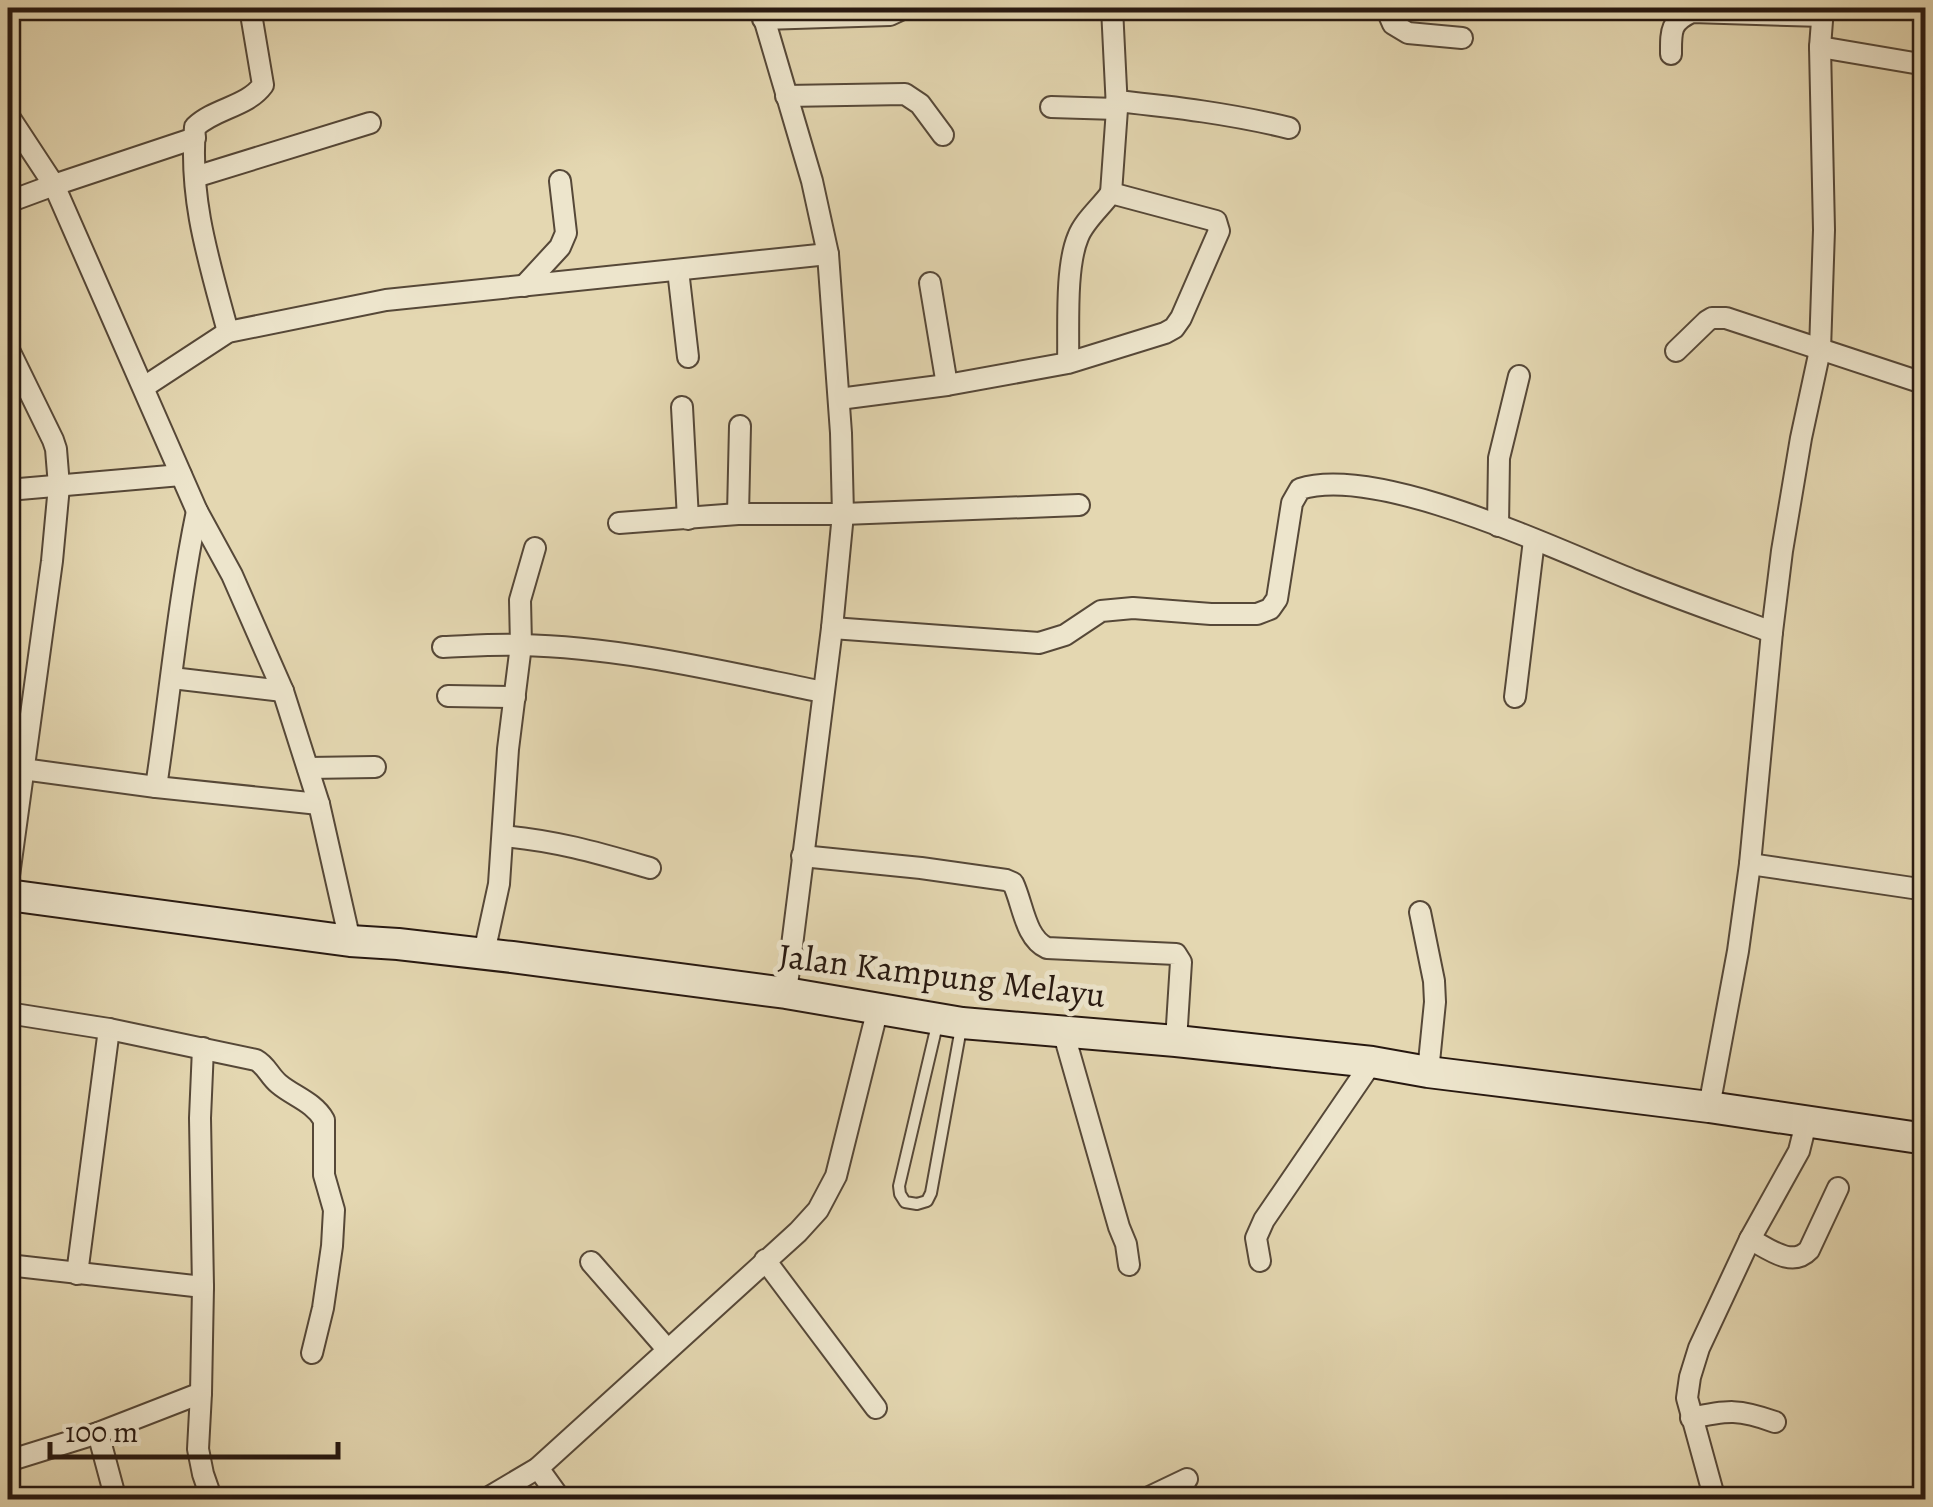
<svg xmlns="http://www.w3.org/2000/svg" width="1933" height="1507" font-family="Alegreya,serif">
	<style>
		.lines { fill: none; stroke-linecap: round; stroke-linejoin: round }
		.lane-casing { stroke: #564838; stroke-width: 14 }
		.street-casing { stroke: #564838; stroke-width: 24 }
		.secondary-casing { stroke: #271810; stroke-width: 34 }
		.lane { stroke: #ede5cc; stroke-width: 10 }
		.street { stroke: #ede5cc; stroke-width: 20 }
		.secondary { stroke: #ede5cc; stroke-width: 30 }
		.labels { text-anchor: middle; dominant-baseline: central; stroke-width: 10; stroke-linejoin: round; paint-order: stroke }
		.street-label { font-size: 35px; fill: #271810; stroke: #ede5cc }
	</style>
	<rect width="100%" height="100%" fill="#e4d7b1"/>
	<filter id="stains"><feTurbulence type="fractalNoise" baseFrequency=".002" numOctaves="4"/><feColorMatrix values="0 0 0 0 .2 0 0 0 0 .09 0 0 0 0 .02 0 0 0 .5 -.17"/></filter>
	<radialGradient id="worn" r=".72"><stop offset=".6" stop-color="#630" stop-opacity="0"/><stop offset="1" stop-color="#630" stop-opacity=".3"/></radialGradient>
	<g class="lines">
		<defs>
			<path id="lane" d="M937 1025 899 1186 900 1194 905 1202 917 1204 927 1201 931 1193 961 1028"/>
			<g id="street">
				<path d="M761 8 812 181 828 254 841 433 843 514 832 628 786 993"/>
				<path d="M1386 8 1393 24 1408 33 1462 38"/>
				<path d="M763 19 890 15 905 8"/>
				<path d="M1820 47 1926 65"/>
				<path d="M1671 54C1671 31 1670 22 1692 12L1823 16"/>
				<path d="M786 96 905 94 920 104 943 135"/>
				<path d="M1116 101C1175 107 1232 114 1289 128"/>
				<path d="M1051 107 1117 109"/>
				<path d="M8 115 54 185 197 511 232 575 283 691 319 804 350 941"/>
				<path d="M195 177 370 123"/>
				<path d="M1111 193 1117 109 1112 8"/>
				<path d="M8 202 54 185 195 138"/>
				<path d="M678 270 688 357"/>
				<path d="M930 283 947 385"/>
				<path d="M524 286 560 247 566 233 560 181"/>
				<path d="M228 332C209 261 189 201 195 127 215 108 247 107 263 85L250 8"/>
				<path d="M8 348 53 440 56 449 59 486 52 561 8 883"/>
				<path d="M1676 351 1707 321 1712 318H1726L1926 384"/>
				<path d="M144 387 228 332 386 300 828 254"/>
				<path d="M839 399 947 385 1068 363 1165 333 1174 328 1181 318 1219 231 1216 221 1111 193C1101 207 1084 221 1078 237 1065 268 1069 329 1068 363"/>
				<path d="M682 407 688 519"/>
				<path d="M8 490 181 475"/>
				<path d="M738 514 740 426"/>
				<path d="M619 523 738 514H843L1079 505"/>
				<path d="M1498 526 1499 458 1519 376"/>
				<path d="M832 628 1039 643 1065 635 1101 611 1133 608 1211 614H1257L1270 609 1277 599 1292 503 1300 489C1378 464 1557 550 1635 581 1680 599 1726 615 1772 632"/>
				<path d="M443 647C469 646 495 644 520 645 622 647 724 672 823 692"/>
				<path d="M172 678 283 691"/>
				<path d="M448 696 515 697"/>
				<path d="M1515 697 1534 540"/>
				<path d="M8 767 156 787 319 804"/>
				<path d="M308 768 375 767"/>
				<path d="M156 787C170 695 178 602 197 511"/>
				<path d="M503 836C558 841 598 853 650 868"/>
				<path d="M802 856 921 868 1006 880 1013 883C1023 904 1025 938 1047 948L1176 954 1181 962 1176 1041"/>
				<path d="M1750 864 1926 890"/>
				<path d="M1420 912 1434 981 1435 1002 1428 1072"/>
				<path d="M484 953 499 884 508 749 521 645 520 600 535 548"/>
				<path d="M8 1013 109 1029 256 1060C267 1066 269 1076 279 1084 293 1096 314 1102 324 1120V1175L334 1210 332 1246 323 1308 312 1353"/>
				<path d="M1063 1031 1119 1227 1126 1244 1129 1265"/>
				<path d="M203 1048 200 1118 203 1287 201 1393 198 1449 203 1474 212 1500"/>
				<path d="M1709 1107 1738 951 1750 864 1772 632 1782 551 1801 438 1820 350 1824 230 1820 47 1823 8"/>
				<path d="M1750 1239C1769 1249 1792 1268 1809 1250L1838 1188"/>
				<path d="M765 1260 876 1408"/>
				<path d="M1260 1261 1256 1238 1264 1220 1372 1062"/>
				<path d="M591 1262 667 1349"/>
				<path d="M8 1265 203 1287"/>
				<path d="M77 1274 109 1029"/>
				<path d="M1691 1418C1728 1410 1739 1409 1775 1422"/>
				<path d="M98 1433 116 1500"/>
				<path d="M8 1461 98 1433 201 1393"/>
				<path d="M538 1468 561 1500"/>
				<path d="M484 1500 538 1468 798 1232 818 1210 836 1176 878 1008"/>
				<path d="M1143 1500 1187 1479"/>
				<path d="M1715 1500 1687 1398 1690 1377 1699 1348 1750 1239 1799 1151 1806 1123"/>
			</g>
			<path id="secondary" d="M8 895 350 941 398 944 512 957 786 993 962 1023 1176 1041 1372 1062 1428 1072 1709 1107 1926 1139"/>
		</defs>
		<!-- lane casing -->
		<use href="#lane" class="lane-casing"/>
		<!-- street casing -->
		<use href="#street" class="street-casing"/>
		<!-- secondary casing -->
		<use href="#secondary" class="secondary-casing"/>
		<!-- lane -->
		<use href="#lane" class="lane"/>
		<!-- street -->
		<use href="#street" class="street"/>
		<!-- secondary -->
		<use href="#secondary" class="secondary"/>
	</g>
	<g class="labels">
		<!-- street labels -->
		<g class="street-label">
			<text transform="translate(942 975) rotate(7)">Jalan Kampung Melayu</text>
		</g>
	</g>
	<!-- margin -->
	<rect width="1933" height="1507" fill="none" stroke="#e4d7b1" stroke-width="40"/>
	<rect x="10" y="10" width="1913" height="1487" fill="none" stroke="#271810" stroke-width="5"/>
	<rect x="20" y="20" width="1893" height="1467" fill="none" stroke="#271810" stroke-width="2.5"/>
	<!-- scale -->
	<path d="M50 1442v15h288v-15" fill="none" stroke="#271810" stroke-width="5"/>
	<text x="65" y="1442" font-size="30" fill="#271810" stroke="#ede5cc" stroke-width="8" paint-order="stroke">100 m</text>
	<rect width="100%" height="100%" filter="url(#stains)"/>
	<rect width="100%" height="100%" fill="url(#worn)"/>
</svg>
